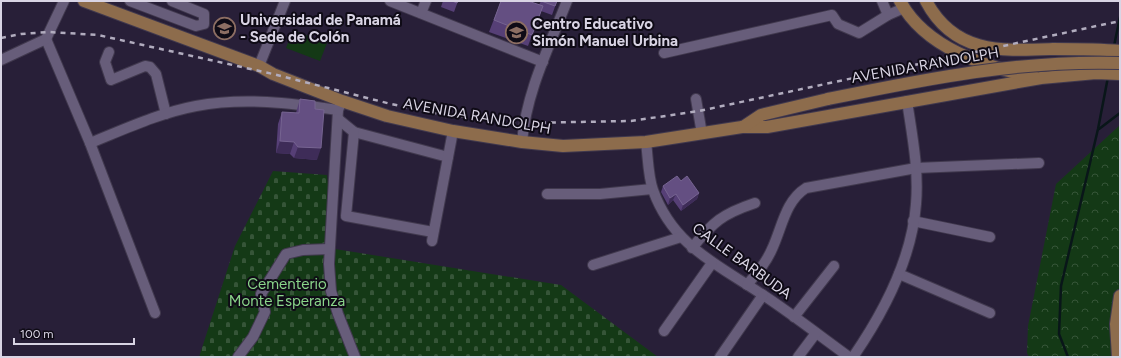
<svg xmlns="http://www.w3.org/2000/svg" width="1121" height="358" font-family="Figtree,sans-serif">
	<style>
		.forest { fill: url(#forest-crowns) }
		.cemetery { fill: url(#cemetery-stones) }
		.green { fill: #143916 }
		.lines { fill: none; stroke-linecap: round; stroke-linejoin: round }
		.stream { stroke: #091619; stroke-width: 2.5 }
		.minor-casing { stroke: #41394e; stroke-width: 12 }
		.major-casing { stroke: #41394e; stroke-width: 14 }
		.minor { stroke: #675d7a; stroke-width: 10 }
		.major { stroke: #8d6c4c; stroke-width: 12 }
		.rail { stroke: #b1acbe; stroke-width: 2.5; stroke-dasharray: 5 5; stroke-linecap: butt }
		.major-bridge-casing { stroke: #41394e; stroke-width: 14; stroke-linecap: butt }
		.major-bridge { stroke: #8d6c4c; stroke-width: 12 }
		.wall { fill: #563f76 }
		.shaded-wall { fill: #3e2c58 }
		.building { fill: #644f82; stroke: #766491 }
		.labels { text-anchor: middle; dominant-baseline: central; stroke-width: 4; stroke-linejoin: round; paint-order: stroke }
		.poi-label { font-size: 15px; font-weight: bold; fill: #d9d4e4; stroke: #0f0b16; text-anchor: start }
		.street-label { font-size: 15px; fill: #d9d4e4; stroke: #0f0b16 }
		.park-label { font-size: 15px; fill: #8ad58a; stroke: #0f0b16 }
	</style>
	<defs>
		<pattern id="forest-crowns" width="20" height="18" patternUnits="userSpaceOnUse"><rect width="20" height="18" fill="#143916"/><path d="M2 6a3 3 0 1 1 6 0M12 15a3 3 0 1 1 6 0" fill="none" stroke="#365538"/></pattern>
		<pattern id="cemetery-stones" width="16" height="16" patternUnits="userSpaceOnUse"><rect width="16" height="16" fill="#143916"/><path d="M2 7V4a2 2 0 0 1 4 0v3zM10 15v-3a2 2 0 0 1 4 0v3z" fill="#365538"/></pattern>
	</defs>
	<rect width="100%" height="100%" fill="#281f38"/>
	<!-- forest -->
	<path class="forest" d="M1120 125V357H1029L1027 353 1028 326 1056 184Z"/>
	<!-- cemetery -->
	<path class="cemetery" d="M273 171 327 175 335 249 561 285 658 357H199L235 246Z"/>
	<!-- green -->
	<path class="green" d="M293 30 327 43 320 61 286 48Z"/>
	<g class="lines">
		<!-- stream -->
		<g class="stream">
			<path d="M1114 46 1120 17"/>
			<path d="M1099 129 1120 113"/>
			<path d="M1068 357 1059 334 1061 286 1098 129 1108 77"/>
		</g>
		<defs>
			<g id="minor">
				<path d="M130 1 196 26 204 24V14L172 1"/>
				<path d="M390 1 543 62"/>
				<path d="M882 1 888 15"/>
				<path d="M421 13 426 1"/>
				<path d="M46 39 90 143 155 313"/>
				<path d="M109 52 105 62 111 80 145 66 150 67 156 74 166 114"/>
				<path d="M664 53 832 15 838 24 859 33 888 15 904 8"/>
				<path d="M1 60 46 39 64 1"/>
				<path d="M259 66 285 1"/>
				<path d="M696 99 702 134"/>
				<path d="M342 101 338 110 329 264 331 291 338 314 355 357"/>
				<path d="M338 119 354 132 448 157"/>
				<path d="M354 132 346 216 433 232"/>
				<path d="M522 142C526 93 549 47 567 1"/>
				<path d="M646 142C648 157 648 176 653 190 673 246 717 264 763 295 792 314 820 336 849 357"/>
				<path d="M90 143C125 129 159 113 196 106 243 97 291 103 338 110"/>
				<path d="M547 194H600L652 189"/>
				<path d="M913 221 990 237"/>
				<path d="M432 241 453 131"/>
				<path d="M692 248C713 222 722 214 755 203"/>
				<path d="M593 265 681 237"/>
				<path d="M899 274 990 313"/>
				<path d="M747 285C757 273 766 263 772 249 782 228 785 201 806 188L916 168 1039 163"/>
				<path d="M794 317 834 266"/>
				<path d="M664 331 712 263"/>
				<path d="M238 357 253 337 265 312 261 294 286 254 303 250 329 249"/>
				<path d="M720 357 763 295"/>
				<path d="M798 357 816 333"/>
				<path d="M853 357C884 312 912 259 916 204 919 169 912 135 907 101"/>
			</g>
			<g id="major">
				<path d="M84 1 259 66 273 74 342 101 387 116 453 131 522 142 563 146 646 142 742 127H767L1041 78 1096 73 1120 74"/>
				<path d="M900 1C925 48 985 67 1034 77"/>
				<path d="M926 1C954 54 1001 51 1053 49 1075 49 1098 49 1120 51"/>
				<path d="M743 127 761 115 828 99"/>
				<path d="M1118 357 1116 324 1120 296"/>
			</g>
		</defs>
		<!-- minor casing -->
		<use href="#minor" class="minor-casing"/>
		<!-- major casing -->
		<use href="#major" class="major-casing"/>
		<!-- minor -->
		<use href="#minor" class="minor"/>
		<!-- major -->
		<use href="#major" class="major"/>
		<!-- rail -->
		<path class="rail" d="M1 38 21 34 49 32 98 35 273 74 391 104 440 114 523 123 631 121 699 111 1120 21"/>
		<defs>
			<path id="major-bridge" d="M828 99C926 79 1018 60 1120 63"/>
		</defs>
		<!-- major-bridge casing -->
		<use href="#major-bridge" class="major-bridge-casing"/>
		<!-- major-bridge -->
		<use href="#major-bridge" class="major-bridge"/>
	</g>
	<!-- wall -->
	<g class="wall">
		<path d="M443 1H458L454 12 441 7Z"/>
		<path d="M501 1 539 5 541 1H557L552 15 541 11 528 46 489 32Z"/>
		<path d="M300 99 315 109 317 160 294 158 290 154 276 153 278 124 282 112 296 113Z"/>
		<path d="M681 181 699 193 697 199 681 211 673 200 668 205 661 192 663 186Z"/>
	</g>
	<!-- shaded-wall -->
	<g class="shaded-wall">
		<path d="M280 141 294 142 290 154 276 153Z"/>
		<path d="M298 147 321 148 317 160 294 158Z"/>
		<path d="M699 193 697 199 681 211 683 205Z"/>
		<path d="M676 194 673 200 668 205 670 198Z"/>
	</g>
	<!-- building -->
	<g class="building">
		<path d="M452 1H458L457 3Z"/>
		<path d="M501 1H528L543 6 532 35 494 20Z"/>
		<path d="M541 1H557L555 6Z"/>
		<path d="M300 99 315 101V109L324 110 321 148 298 147 294 142 280 141 282 112 299 113Z"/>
		<path d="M677 176 681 181 687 176 699 193 683 205 676 194 670 198 663 186Z"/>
	</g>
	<!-- icons -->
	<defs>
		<symbol id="university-ring" viewBox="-11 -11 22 22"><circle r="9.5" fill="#0f0b16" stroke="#8d6e63" stroke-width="1.5"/><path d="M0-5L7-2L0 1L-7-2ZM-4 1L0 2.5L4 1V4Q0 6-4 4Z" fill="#8d6e63"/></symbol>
		<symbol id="school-ring" viewBox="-11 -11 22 22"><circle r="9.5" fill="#0f0b16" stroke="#8d6e63" stroke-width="1.5"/><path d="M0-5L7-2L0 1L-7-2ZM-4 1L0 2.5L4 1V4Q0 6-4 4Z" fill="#8d6e63"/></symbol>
	</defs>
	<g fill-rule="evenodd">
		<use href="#university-ring" x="212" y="16" width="25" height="25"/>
		<use href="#school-ring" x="504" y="20" width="25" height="25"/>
	</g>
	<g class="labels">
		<!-- poi labels -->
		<g class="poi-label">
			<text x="240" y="20">Universidad de Panamá<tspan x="240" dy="17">- Sede de Colón</tspan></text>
			<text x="532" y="24">Centro Educativo<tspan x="532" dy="17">Simón Manuel Urbina</tspan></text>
		</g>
		<!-- street labels -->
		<g class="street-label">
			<text transform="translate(925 65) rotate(-10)">AVENIDA RANDOLPH</text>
			<text transform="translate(477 116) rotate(10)">AVENIDA RANDOLPH</text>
			<text transform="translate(742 261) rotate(36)">CALLE BARBUDA</text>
		</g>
		<!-- park labels -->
		<g class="park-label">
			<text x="287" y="284">Cementerio<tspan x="287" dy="17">Monte Esperanza</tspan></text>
		</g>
	</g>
	<!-- border -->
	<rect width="1121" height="358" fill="none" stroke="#d9d4e4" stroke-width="4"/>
	<!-- scale -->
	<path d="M14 338v6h120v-6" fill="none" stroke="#d9d4e4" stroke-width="2"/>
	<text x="20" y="338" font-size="12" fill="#d9d4e4" stroke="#0f0b16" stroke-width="3" paint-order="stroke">100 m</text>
</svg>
